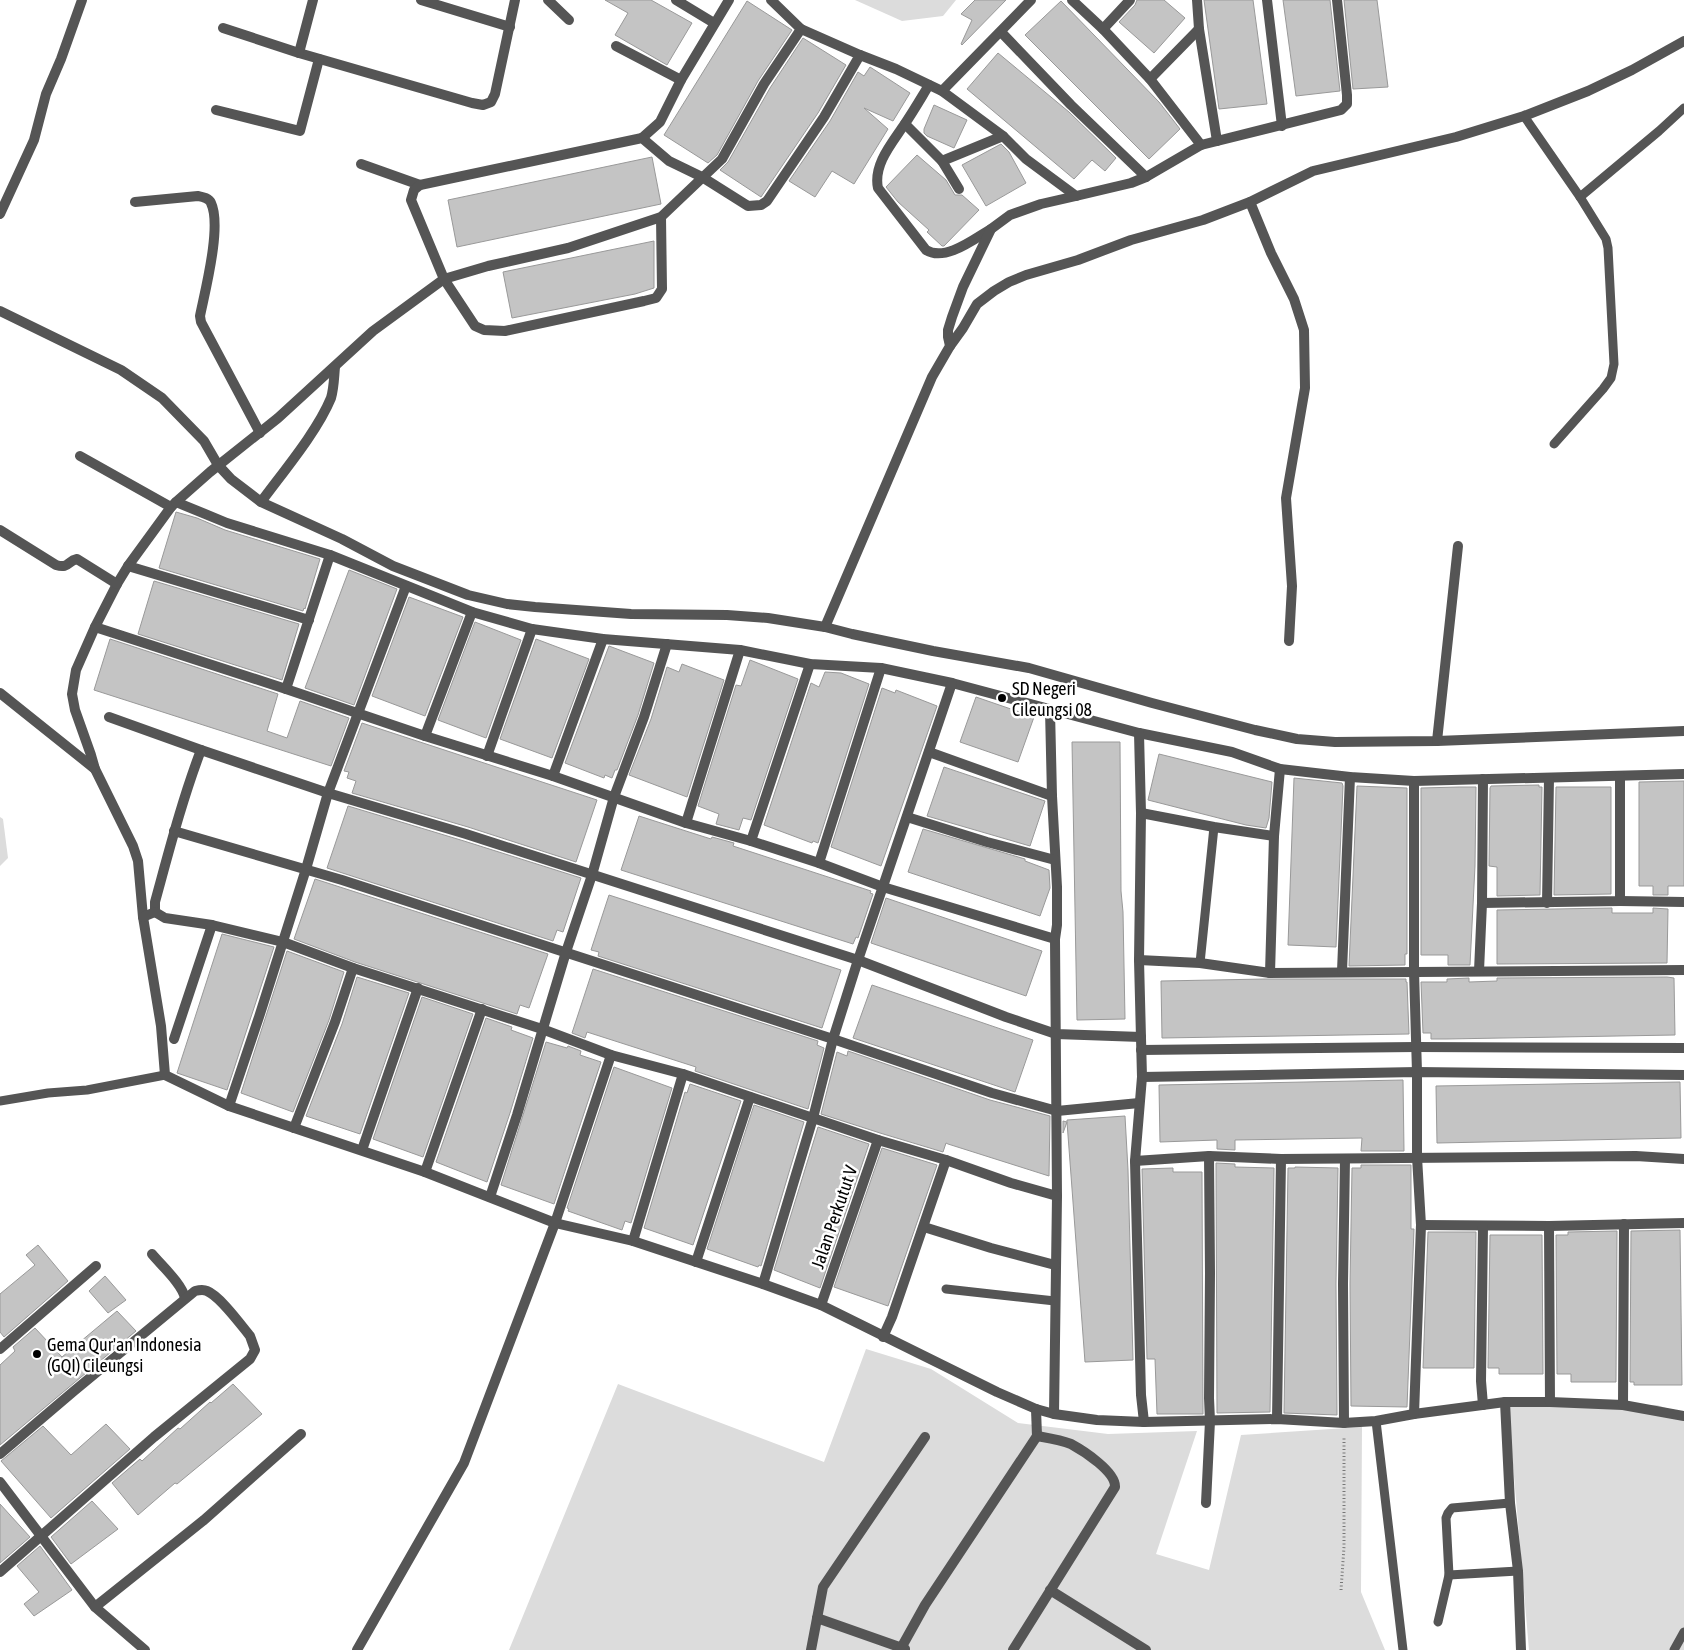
<svg xmlns="http://www.w3.org/2000/svg" width="1684" height="1650" font-family="'Asap Condensed',sans-serif">
	<style>
		.green { fill: #dcdcdc }
		.building { fill: #c4c4c4; stroke: #999 }
		.lines { fill: none; stroke-linecap: round; stroke-linejoin: round }
		.path { stroke: #777; stroke-width: 3; stroke-dasharray: 1 2.5; stroke-linecap: butt }
		.service { stroke: #555; stroke-width: 9 }
		.minor { stroke: #555; stroke-width: 10 }
		.poi-dot { fill: #000; stroke: #fff; stroke-width: 2 }
		.labels { text-anchor: middle; dominant-baseline: central; stroke-width: 5; stroke-linejoin: round; paint-order: stroke }
		.poi-label { font-size: 18px; fill: #000; stroke: #fff; text-anchor: start }
		.street-label { font-size: 18px; fill: #000; stroke: #fff }
	</style>
	<rect width="100%" height="100%" fill="#fff"/>
	<!-- green -->
	<g class="green">
		<path d="M855 0H956L943 16 902 21Z"/>
		<path d="M0 817 3 819 8 858 0 866Z"/>
		<path d="M866 1349 931 1369 1018 1423 1108 1434 1197 1431 1156 1554 1209 1570 1241 1435 1362 1427 1361 1592 1385 1650H509L618 1384 824 1462Z"/>
		<path d="M1657 1405 1684 1414V1650H1529L1508 1407Z"/>
	</g>
	<!-- building -->
	<g class="building">
		<path d="M605 0H651L692 23 667 65 615 35 628 13Z"/>
		<path d="M975 0H1006L962 45 961 44 972 20 961 14Z"/>
		<path d="M1137 0H1164L1185 18 1154 53 1119 22 1135 5Z"/>
		<path d="M1204 0H1253L1267 104 1219 109Z"/>
		<path d="M1283 0H1330L1340 91 1296 96Z"/>
		<path d="M1344 0H1377L1388 87 1353 89Z"/>
		<path d="M747 1 792 30 758 81 717 155 708 163 664 135Z"/>
		<path d="M1061 1 1159 102 1180 129 1149 159 1025 35Z"/>
		<path d="M803 38 846 65 818 113 761 197 720 170 728 162 770 88Z"/>
		<path d="M998 53 1069 112 1116 158 1105 171 1092 160 1074 179 967 89Z"/>
		<path d="M870 67 910 93 893 121 864 108 888 129 854 184 832 171 815 197 789 181 830 121 858 72 864 76Z"/>
		<path d="M934 105 967 120 954 148 927 136 924 133V129Z"/>
		<path d="M1001 144 1009 152 1026 183 986 206 962 165Z"/>
		<path d="M917 155 946 180 955 195H962L979 210 944 246H942L927 232 929 230 898 202 886 187Z"/>
		<path d="M652 157 661 204 457 247 448 200Z"/>
		<path d="M654 241V288L635 294 512 318 503 272Z"/>
		<path d="M176 512 197 518 225 530 320 559 305 609 304 608 303 611 159 568Z"/>
		<path d="M349 570 397 589 354 705 305 688Z"/>
		<path d="M154 581 299 624 282 680 138 634Z"/>
		<path d="M409 597 463 617 425 716 372 696Z"/>
		<path d="M475 622 521 640 486 738 438 720Z"/>
		<path d="M110 639 278 694 267 731 287 738 300 701 349 718 331 766 94 690Z"/>
		<path d="M536 639 589 659 552 758 500 739Z"/>
		<path d="M609 646 654 663 638 715 617 770H615L612 778 605 775 604 778 565 763Z"/>
		<path d="M750 660 798 679 751 820 743 818 739 830 716 824 719 814 698 806 736 685 741 686Z"/>
		<path d="M682 664 724 680 687 797 629 775 651 719 667 667 679 672Z"/>
		<path d="M825 672 841 673 869 684 818 843 813 841 812 843 764 825 811 683 819 687Z"/>
		<path d="M882 688 895 693 896 690 937 706 881 866 831 847Z"/>
		<path d="M976 697 1034 717 1018 762 960 742Z"/>
		<path d="M362 723 597 800 576 862 468 827 352 793 356 781 347 778 349 772 344 771Z"/>
		<path d="M1072 742H1120L1121 891 1123 912 1125 1019 1077 1020Z"/>
		<path d="M1159 754 1272 782 1269 818 1266 828 1246 825 1148 800Z"/>
		<path d="M944 767 1045 801 1030 846 927 816Z"/>
		<path d="M1294 778 1342 783 1343 786 1336 947 1288 945Z"/>
		<path d="M1684 781V886H1668V895H1653V886H1639V782Z"/>
		<path d="M1539 785V787H1542L1540 895 1497 896V867L1489 866 1490 788 1491 786Z"/>
		<path d="M1357 786 1407 788V954H1405V965L1349 966Z"/>
		<path d="M1459 787H1476L1475 866 1470 965H1448V955H1421V788Z"/>
		<path d="M1556 787H1611V894L1554 895Z"/>
		<path d="M348 806 464 841 581 878 563 932 557 930 553 941 327 868Z"/>
		<path d="M639 816 711 839 712 837 734 843 733 846 871 891 870 893 873 894 858 938 856 937 853 944 621 870Z"/>
		<path d="M923 829 1025 859V861L1049 870 1050 888 1040 916 908 872Z"/>
		<path d="M315 879 548 954 529 1008 520 1005 517 1014 355 962 294 939Z"/>
		<path d="M609 895 841 970 822 1028 598 956 599 952 591 950Z"/>
		<path d="M886 898 1042 951 1026 996 871 943Z"/>
		<path d="M1612 908V913H1653V908L1668 909 1667 963 1497 964V910Z"/>
		<path d="M222 934 274 947 227 1090 177 1073Z"/>
		<path d="M287 951 344 972 329 1020 293 1112 241 1093Z"/>
		<path d="M593 969 818 1041 817 1045 824 1048 808 1109 695 1071 696 1067 587 1032 585 1038 572 1033Z"/>
		<path d="M357 977 409 993 360 1134 306 1116 342 1024Z"/>
		<path d="M1667 977 1674 978 1675 1035 1446 1039H1431V1033H1423L1421 982H1447V979L1469 978V982L1497 981V978Z"/>
		<path d="M1265 979H1406V982H1407L1409 1034 1162 1038 1161 981Z"/>
		<path d="M872 985 1033 1040 1015 1092 853 1038Z"/>
		<path d="M422 997 473 1014 423 1157 373 1139Z"/>
		<path d="M486 1018 512 1027 511 1030 533 1038 510 1113 487 1182 436 1162Z"/>
		<path d="M546 1042 567 1048 568 1046 581 1051 580 1055 601 1062 554 1204 501 1185Z"/>
		<path d="M848 1051 990 1100 1050 1116 1049 1176 948 1144 946 1143 943 1152 880 1133 821 1114 837 1052 847 1056Z"/>
		<path d="M614 1067 672 1088 631 1223 625 1221 622 1230 568 1211 569 1209 567 1208Z"/>
		<path d="M1403 1080 1404 1151H1361L1362 1138 1235 1140V1150L1217 1149V1140L1160 1142 1159 1085Z"/>
		<path d="M1680 1082 1681 1138 1437 1143 1436 1086Z"/>
		<path d="M690 1084 741 1101 693 1245 644 1228 685 1092 687 1093Z"/>
		<path d="M754 1105 804 1122 761 1266 759 1265 758 1267 707 1249Z"/>
		<path d="M1125 1116 1128 1170 1133 1360 1085 1362 1067 1122 1063 1133V1121L1067 1122V1120Z"/>
		<path d="M818 1127 869 1144 820 1288 774 1270Z"/>
		<path d="M882 1148 937 1165 888 1306 834 1287Z"/>
		<path d="M1216 1163 1235 1164V1167L1274 1168 1270 1412 1217 1413Z"/>
		<path d="M1361 1165H1411V1229H1414L1407 1407 1351 1406 1350 1284 1352 1168H1361Z"/>
		<path d="M1295 1167 1338 1168 1336 1284 1337 1415 1284 1413 1288 1168H1295Z"/>
		<path d="M1173 1168V1172H1202L1203 1414H1157L1155 1359H1147L1142 1169Z"/>
		<path d="M1680 1230 1682 1385H1634V1382H1630L1631 1231Z"/>
		<path d="M1617 1231 1616 1382H1571V1374H1557L1556 1235H1568V1232Z"/>
		<path d="M1428 1232H1476L1474 1368H1423Z"/>
		<path d="M1490 1235H1542L1543 1374H1499V1368H1488Z"/>
		<path d="M38 1245 68 1281 4 1337 0 1332V1294L35 1265 26 1255Z"/>
		<path d="M105 1276 126 1300 108 1313 89 1291Z"/>
		<path d="M117 1311 136 1331 0 1445V1365L15 1351 13 1347 35 1328 62 1357Z"/>
		<path d="M233 1384 262 1414 177 1484 175 1483 138 1515 112 1483 140 1459 142 1461 178 1428 180 1429 210 1402 211 1403Z"/>
		<path d="M106 1424 130 1449 51 1518 1 1461 43 1426 71 1455Z"/>
		<path d="M92 1501 118 1529 71 1564 51 1537Z"/>
		<path d="M0 1504 30 1537 0 1563Z"/>
		<path d="M40 1546 72 1590 34 1616 24 1604 39 1592 17 1566Z"/>
	</g>
	<g class="lines">
		<!-- path -->
		<path class="path" d="M1341 1590 1344 1547V1436"/>
		<!-- service -->
		<g class="service">
			<path d="M1524 116 1580 197 1606 239 1608 248 1614 364 1611 378 1603 389 1554 444"/>
			<path d="M1580 197 1659 131 1684 108"/>
			<path d="M1200 963 1214 827"/>
			<path d="M0 1101 48 1093 87 1090 165 1075"/>
			<path d="M946 1289 1055 1301"/>
			<path d="M1376 1421 1403 1650"/>
			<path d="M1449 1575 1518 1571"/>
			<path d="M1438 1622 1449 1575 1446 1518 1448 1513 1452 1508 1510 1503"/>
			<path d="M1674 1650 1684 1632"/>
		</g>
		<!-- minor -->
		<g class="minor">
			<path d="M313 0 299 53 472 103 483 105 491 102 495 94 515 0"/>
			<path d="M421 0 510 27"/>
			<path d="M548 0 569 20"/>
			<path d="M676 0 714 23"/>
			<path d="M771 0 801 29 764 84 722 159 661 217 568 248 488 266 444 279 373 331 278 418 210 472 176 502 171 507 128 566 117 584 95 627 76 670 72 694 75 710 91 755 95 769 133 846 138 861 143 917 161 1026 165 1075 229 1106 425 1172 555 1223 633 1241 763 1284 821 1305 997 1392 1036 1409 1054 1414 1097 1420 1144 1422 1277 1419 1344 1423 1376 1421 1414 1414 1505 1402H1550L1623 1405 1684 1416"/>
			<path d="M1072 0 1103 29 1150 79 1201 145"/>
			<path d="M1197 0 1199 29 1217 141"/>
			<path d="M1267 0 1282 126"/>
			<path d="M223 28 299 53"/>
			<path d="M1103 29 1130 0"/>
			<path d="M1001 32 1071 105 1146 177"/>
			<path d="M616 46 681 80"/>
			<path d="M860 55 896 69 942 91 1003 136 1026 159 1076 196 1131 183 1146 177 1201 145 1341 110 1347 104V95L1337 0"/>
			<path d="M1150 79 1199 29"/>
			<path d="M929 85C921 98 913 112 904 125 892 143 873 165 878 188L926 250C945 262 974 239 991 229"/>
			<path d="M942 91 1031 0"/>
			<path d="M216 110 300 131 319 59"/>
			<path d="M905 124 942 161 1003 136"/>
			<path d="M642 138 660 122 681 80 729 0"/>
			<path d="M942 161 959 189"/>
			<path d="M361 164 420 185"/>
			<path d="M135 202 198 196C203 197 209 198 211 203 222 226 205 291 200 316L201 322 260 433"/>
			<path d="M1250 202 1271 253 1294 299 1304 330 1305 388 1286 498 1292 586 1289 641"/>
			<path d="M0 214 34 140 46 94 61 59 82 0"/>
			<path d="M661 217 662 289 656 298 644 301 505 331 484 330 475 326 444 279 411 200 414 190 420 185 642 138 669 161 702 177 748 206 761 205 767 201 824 117 860 55 801 29"/>
			<path d="M0 311 121 370 162 398 204 441 218 465 231 479 261 502 342 539 393 566 468 595 507 604 535 607 631 614 727 615 768 618 825 627 852 634 933 651 1029 668 1152 703 1255 730 1297 739 1335 742 1437 741 1684 731"/>
			<path d="M950 346 963 328 977 304 994 291 1009 282 1026 275 1078 260 1131 240 1203 220 1250 202 1313 171 1456 137 1524 116 1588 91 1632 70 1684 41"/>
			<path d="M80 456 171 507"/>
			<path d="M176 502 227 523 330 555 472 612 532 629 603 639 740 650 810 664 881 668 952 683 1139 733 1232 752 1280 769 1350 777 1414 781 1684 774"/>
			<path d="M261 502C283 472 317 432 331 398 334 388 334 377 335 367"/>
			<path d="M0 530 56 565C69 569 67 561 77 559L117 584"/>
			<path d="M128 566 309 620"/>
			<path d="M95 627 286 689 425 736 553 776 686 823 751 841 819 863 883 887 1055 939"/>
			<path d="M825 627 932 377 950 346 948 337V330L952 317 963 287 991 229 1010 215 1041 204 1076 196"/>
			<path d="M286 689 330 555"/>
			<path d="M0 693 95 769"/>
			<path d="M1050 710 1052 796 1057 887V925L1055 939 1057 1196 1054 1414"/>
			<path d="M109 717 201 750 328 793 466 834 858 960 1006 1017 1056 1034 1141 1037"/>
			<path d="M1139 733 1141 813 1139 960 1142 1077 1135 1161 1141 1395 1144 1422"/>
			<path d="M425 736 472 612"/>
			<path d="M1437 741 1458 546"/>
			<path d="M929 752 1052 796"/>
			<path d="M487 756 532 629"/>
			<path d="M553 776 603 639"/>
			<path d="M1141 813 1214 827 1274 836"/>
			<path d="M907 817 987 842 1055 860"/>
			<path d="M686 823 740 650"/>
			<path d="M174 831 342 880 833 1039 992 1093 1057 1111 1139 1103"/>
			<path d="M751 841 810 664"/>
			<path d="M819 863 881 668"/>
			<path d="M1620 901 1684 902"/>
			<path d="M1482 903 1620 901V776"/>
			<path d="M1547 903 1549 778"/>
			<path d="M155 912V902C169 851 182 800 201 750"/>
			<path d="M143 917 155 912 165 918 212 925 283 942 353 968 542 1029 611 1055 683 1074 878 1140 946 1160 1011 1183 1057 1196"/>
			<path d="M1139 960 1200 963 1270 973 1684 970"/>
			<path d="M1342 971 1350 777"/>
			<path d="M1479 971 1482 903 1483 779"/>
			<path d="M1270 973 1274 836 1280 769"/>
			<path d="M174 1039 212 925"/>
			<path d="M1141 1050 1416 1047 1684 1048"/>
			<path d="M1142 1077 1417 1072 1684 1075"/>
			<path d="M229 1106 259 1017 306 869 328 793 406 586"/>
			<path d="M294 1128 335 1022 353 968"/>
			<path d="M362 1150 418 988"/>
			<path d="M1135 1161 1209 1156 1281 1159 1636 1156 1684 1159"/>
			<path d="M425 1172 482 1009"/>
			<path d="M490 1197 517 1115 566 952 592 875 614 797 644 717 667 644"/>
			<path d="M1421 1225 1549 1226 1684 1223"/>
			<path d="M1549 1226 1550 1402"/>
			<path d="M924 1227 991 1248 1055 1265"/>
			<path d="M633 1241 683 1074"/>
			<path d="M152 1254C162 1266 182 1284 185 1298"/>
			<path d="M696 1262 750 1097"/>
			<path d="M763 1284 813 1118 833 1039 858 960 952 683"/>
			<path d="M821 1305 878 1140"/>
			<path d="M883 1337 892 1317 946 1160"/>
			<path d="M0 1349 96 1266"/>
			<path d="M1505 1402 1510 1503 1518 1571 1521 1650"/>
			<path d="M1483 1405 1481 1381 1483 1226"/>
			<path d="M1623 1405 1624 1224"/>
			<path d="M1036 1409 1037 1436"/>
			<path d="M1414 1414 1421 1225 1417 1157V1072L1414 971V781"/>
			<path d="M1277 1419 1281 1159"/>
			<path d="M1344 1423 1343 1284 1345 1159"/>
			<path d="M0 1454 74 1391 195 1291C199 1290 203 1289 207 1291 220 1296 241 1325 250 1336L255 1350 250 1359 154 1437 0 1572"/>
			<path d="M0 1482 95 1607 145 1650"/>
			<path d="M1206 1503 1210 1421 1209 1398 1210 1273 1209 1156"/>
			<path d="M1050 1590 1146 1650"/>
			<path d="M95 1607 204 1520 301 1434"/>
			<path d="M817 1618 905 1649"/>
			<path d="M357 1650 464 1463 555 1223 611 1055"/>
			<path d="M811 1650 823 1587 925 1437"/>
			<path d="M900 1650 925 1605 1037 1436C1048 1438 1061 1440 1071 1444 1084 1451 1116 1472 1115 1487L1013 1650"/>
		</g>
	</g>
	<!-- markers -->
	<g class="poi-dot">
		<circle cx="1002" cy="698" r="5"/>
		<circle cx="37" cy="1354" r="5"/>
	</g>
	<g class="labels">
		<!-- poi labels -->
		<g class="poi-label">
			<text x="1012" y="688">SD Negeri<tspan x="1012" dy="21">Cileungsi 08</tspan></text>
			<text x="47" y="1344">Gema Qur'an Indonesia<tspan x="47" dy="21">(GQI) Cileungsi</tspan></text>
		</g>
		<!-- street labels -->
		<g class="street-label">
			<text transform="translate(834 1217) rotate(-71)">Jalan Perkutut V</text>
		</g>
	</g>
</svg>
